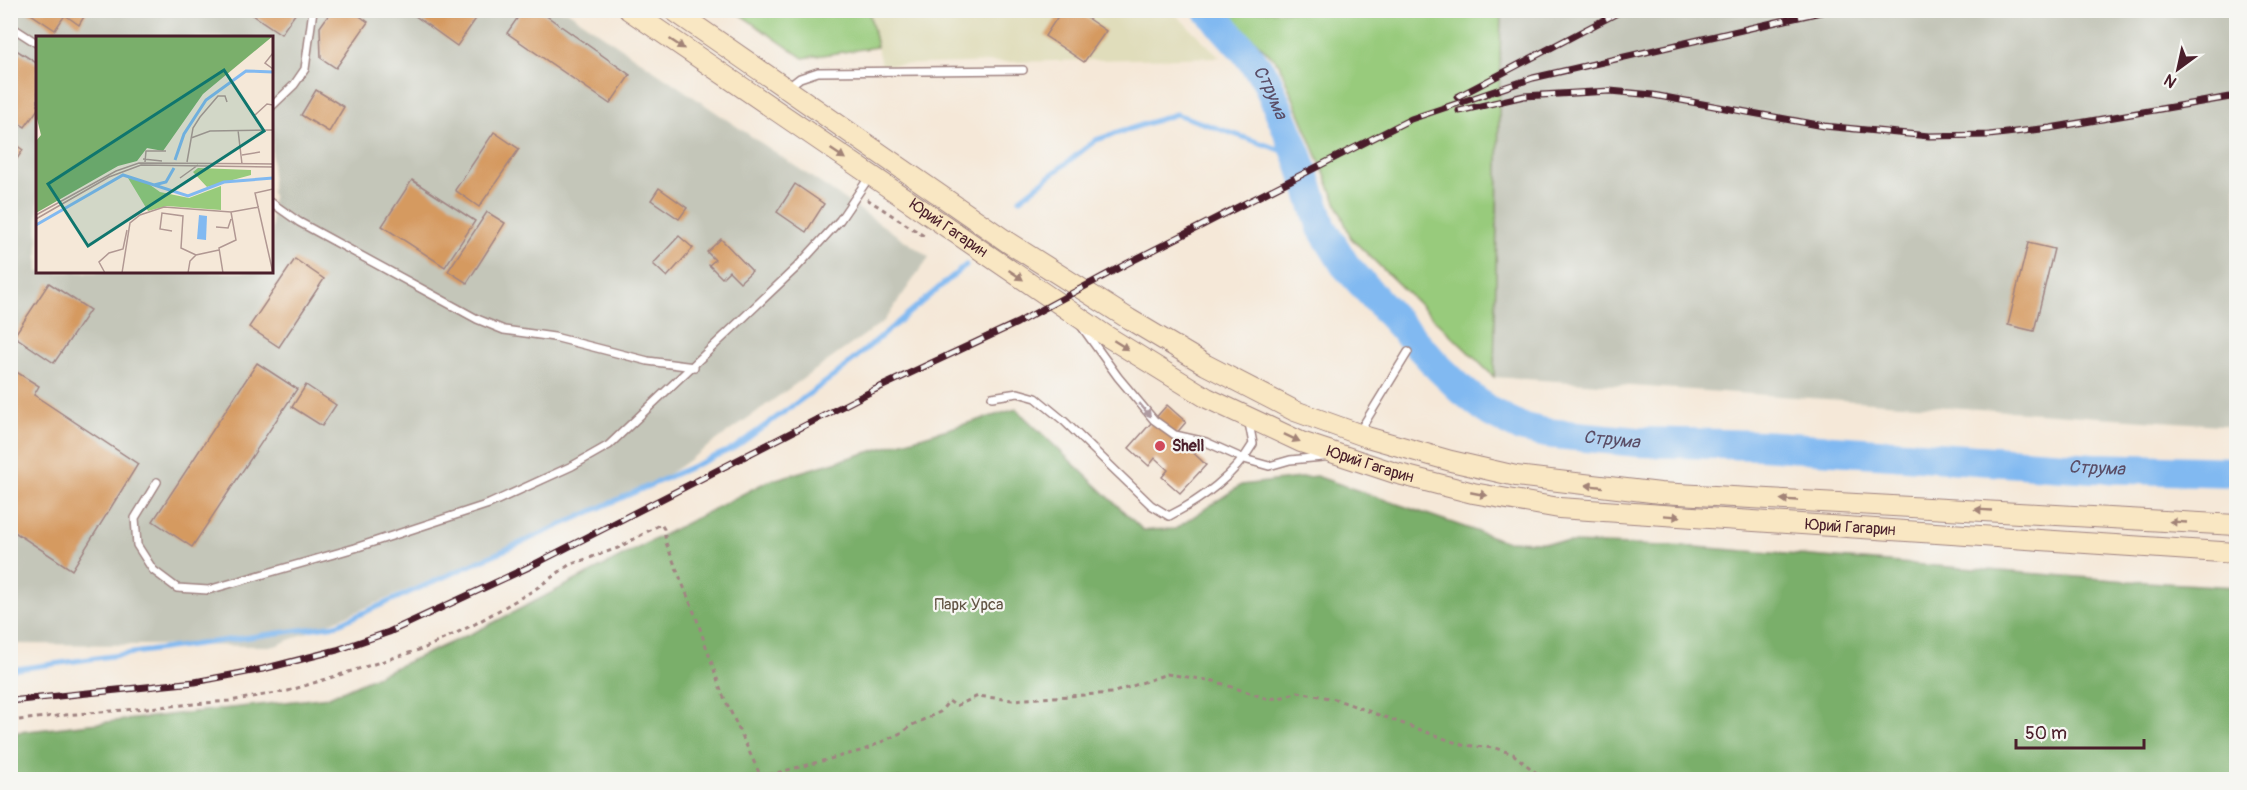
<svg xmlns="http://www.w3.org/2000/svg" width="2247" height="790" font-family="Pangolin,sans-serif">
	<style>
		.built { fill: #e0ddbb }
		.industrial { fill: #c4c6b9; fill-rule: evenodd }
		.green { fill: #98cb7b; stroke: #717553; stroke-width: 1.5 }
		.forest { fill: #7aaf6b; stroke: #62674b; stroke-width: 1.5 }
		.lines { fill: none; stroke-linecap: round; stroke-linejoin: round }
		.stream { stroke: #81b9f1; stroke-width: 5 }
		.river { stroke: #81b9f1; stroke-width: 30 }
		.building { fill: #d59a61 }
		.lane-casing { stroke: #a08482; stroke-width: 10 }
		.secondary-casing { stroke: #a08482; stroke-width: 22 }
		.path { stroke: #a08482; stroke-width: 3; stroke-dasharray: 4.5 4.5; stroke-linecap: butt }
		.lane { stroke: #fff; stroke-width: 7 }
		.secondary { stroke: #f9e7c3; stroke-width: 20 }
		.rail-casing { stroke: #4a1f2b; stroke-width: 7 }
		.rail { stroke: #f6f6f2; stroke-width: 4.5; stroke-dasharray: 14; stroke-linecap: butt }
		.oneway { fill: #a28377 }
		.oneway2 { fill: #ae9aa0 }
		.poi-dot { fill: #d1495b; stroke: #f6f6f2; stroke-width: 2 }
		.labels { text-anchor: middle; dominant-baseline: central; stroke-width: 4.5; stroke-linejoin: round; paint-order: stroke }
		.street-label { font-size: 16px; fill: #4a1f2b; stroke: #f6f6f2 }
		.poi-label { font-size: 16px; font-weight: bold; fill: #4a1f2b; stroke: #f6f6f2; text-anchor: start }
		.park-label { font-size: 16px; fill: #615343; stroke: #f6f6f2 }
		.water-label { font-size: 18px; font-style: italic; fill: #5a4d66; stroke: #f6f6f2 }
		.inset-river { fill: none; stroke: #81b9f1; stroke-width: 3 }
		.inset-road { fill: none; stroke: #b19893; stroke-width: 1.5 }
		.view { fill: #0f766e; fill-opacity: 0.15; stroke: #0f766e; stroke-width: 3 }
		.inset-edge { fill: none; stroke: #4a1f2b; stroke-width: 3 }
	</style>
	<rect width="100%" height="100%" fill="#f6f6f2"/>
	<filter id="ink" filterUnits="userSpaceOnUse"><feTurbulence type="fractalNoise" baseFrequency=".0167" numOctaves="2"/><feDisplacementMap in="SourceGraphic" scale="12" xChannelSelector="R" yChannelSelector="G"/><feConvolveMatrix kernelMatrix="1 2 1 2 8 2 1 2 1" color-interpolation-filters="sRGB"/></filter>
	<filter id="wash" filterUnits="userSpaceOnUse"><feTurbulence type="fractalNoise" baseFrequency=".008" numOctaves="4" result="noise"/><feDisplacementMap in="SourceGraphic" scale="24" xChannelSelector="R" yChannelSelector="G"/><feGaussianBlur stdDeviation="1.35" result="paint"/><feColorMatrix in="noise" values="0 0 0 0 0 0 0 0 0 0 0 0 0 0 0 0 0 1.4 0 .05"/><feComposite in="paint" operator="in"/></filter>
	<g filter="url(#wash)">
		<rect width="100%" height="100%" fill="#f5e8d8"/>
		<!-- built -->
		<path class="built" d="M869 11H1172L1220 57 881 65Z"/>
		<!-- industrial -->
		<g class="industrial">
			<path d="M11 11H567L929 257 884 321 651 487 275 646 11 644ZM38 38H272V272H38Z"/>
			<path d="M1501 11H2236V426L1494 377Z"/>
		</g>
		<!-- green -->
		<g class="green">
			<path d="M735 11H869L877 47 803 58Z"/>
			<path d="M1225 11H1501L1494 377 1351 238 1279 64Z"/>
		</g>
		<!-- forest -->
		<path class="forest" d="M1016 409 1143 530 1175 529 1241 485 1316 476 1505 541 1696 547 2128 581 2236 587V779H11V733L329 697 479 630 766 482Z"/>
		<g class="lines">
			<!-- stream -->
			<g class="stream">
				<path d="M1020 199 1096 140 1176 114 1298 156"/>
				<path d="M10 670 336 625 734 448 834 376 966 265"/>
			</g>
			<!-- river -->
			<path class="river" id="s1" d="M1208 10 1245 51 1266 79 1298 156 1322 228 1345 265 1439 368 1463 391 1490 412 1520 427 1546 433 1638 442 1761 445 2093 468 2236 472"/>
		</g>
		<g id="blocks">
			<!-- building -->
			<g class="building">
				<path d="M25 10H88L79 25 65 15 55 30Z"/>
				<path d="M256 10H298L281 34 253 15Z"/>
				<path d="M332 10H351L368 22 336 68 321 58 320 27Z"/>
				<path d="M407 10H482L457 46Z"/>
				<path d="M523 10H538L630 75 610 104 507 33Z"/>
				<path d="M1062 10H1075L1106 31 1084 62 1045 36Z"/>
				<path d="M10 46 38 64V109L25 127 10 118Z"/>
				<path d="M316 90 344 107 329 132 301 115Z"/>
				<path d="M494 132 519 149 479 207 455 190Z"/>
				<path d="M10 141 23 150 10 169Z"/>
				<path d="M412 180 475 221 445 267 382 226Z"/>
				<path d="M795 184 824 204 806 232 777 212Z"/>
				<path d="M659 188 687 208 679 219 651 200Z"/>
				<path d="M487 212 505 223 467 283 448 271Z"/>
				<path d="M679 236 693 248 667 277 653 264Z"/>
				<path d="M721 239 752 271 740 282 729 271 722 278 709 265 715 260 707 252Z"/>
				<path d="M2028 243 2054 249 2034 331 2008 325Z"/>
				<path d="M295 259 324 279 279 347 249 327Z"/>
				<path d="M49 283 90 310 54 363 14 336Z"/>
				<path d="M257 363 297 389 192 547 153 521Z"/>
				<path d="M10 368 39 386 34 395 138 464 72 570 10 529Z"/>
				<path d="M306 385 336 405 322 426 292 407Z"/>
				<path d="M1167 405 1186 422 1175 435 1206 465 1180 493 1162 477 1168 470 1155 458 1149 466 1129 448Z"/>
			</g>
		</g>
	</g>
	<g filter="url(#ink)">
		<use href="#blocks" fill-opacity="0" stroke="#a08482" stroke-width="1.5"/>
		<g class="lines">
			<defs>
				<g id="lane">
					<path d="M10 26 38 44"/>
					<path d="M787 88 800 78 818 72 1023 70"/>
					<path d="M272 106 294 85 305 69 313 10"/>
					<path d="M272 203 299 222 477 319 504 330 554 337 648 361 694 367"/>
					<path d="M1082 327 1118 377 1154 420 1175 435 1206 442 1244 459 1269 466 1290 460 1323 457"/>
					<path d="M992 397 1018 393 1036 398 1064 421 1151 505 1169 516C1201 500 1235 475 1253 444L1249 423"/>
					<path d="M1359 432 1408 352"/>
					<path d="M157 482 135 518 137 545 153 570 177 588 208 590 355 548 489 504 572 466 609 445 797 267 840 220 870 176"/>
				</g>
				<g id="secondary">
					<path id="s2" d="M629 10 1105 335 1207 398 1301 442 1395 473 1473 493 1559 508 2236 553"/>
					<path d="M673 10 1009 243 1129 319 1206 365 1295 411 1367 437 1451 461 1516 476 1660 493 2236 525"/>
				</g>
			</defs>
			<!-- lane casing -->
			<use href="#lane" class="lane-casing"/>
			<!-- secondary casing -->
			<use href="#secondary" class="secondary-casing"/>
			<!-- path -->
			<g class="path">
				<path d="M867 199 927 238"/>
				<path d="M10 721 65 715 229 701 288 691 425 648 475 624 534 590 569 565 618 548 661 524 664 529 666 543 696 617 722 693 761 777 864 750 903 732 910 726 940 712 949 701 956 706 978 696 1012 700 1112 693 1167 674 1214 681 1268 699 1283 697 1298 692 1335 699 1462 745 1495 748 1513 754 1545 780"/>
				<path d="M1912 780 1948 772 2015 780"/>
			</g>
			<!-- lane -->
			<use href="#lane" class="lane"/>
			<!-- secondary -->
			<use href="#secondary" class="secondary"/>
			<defs>
				<g id="rail">
					<path d="M1457 97 1623 10"/>
					<path d="M1459 111 1524 96 1610 91 1653 95 1824 126 1929 136 1989 135 2050 128 2236 96"/>
					<path d="M10 701 195 682 263 669 337 650 389 632 531 566 874 390 1017 323 1128 263 1411 119 1533 78 1829 10"/>
				</g>
			</defs>
			<!-- rail casing -->
			<use href="#rail" class="rail-casing"/>
			<!-- rail -->
			<use href="#rail" class="rail"/>
		</g>
		<!-- one-way arrows -->
		<defs><path id="oneway-solid" d="M-6-.8H1V-3.2L6.5 0L1 3.2V.8H-6Z" transform="scale(1.5)"/></defs>
		<g class="oneway">
			<use href="#oneway-solid" transform="translate(677 44) rotate(34)"/>
			<use href="#oneway-solid" transform="translate(838 154) rotate(34)"/>
			<use href="#oneway-solid" transform="translate(1016 275) rotate(34)"/>
			<use href="#oneway-solid" transform="translate(1121 345) rotate(32)"/>
			<use href="#oneway-solid" transform="translate(1292 438) rotate(25)"/>
			<use href="#oneway-solid" transform="translate(1594 486) rotate(-174)"/>
			<use href="#oneway-solid" transform="translate(1479 494) rotate(11)"/>
			<use href="#oneway-solid" transform="translate(1789 500) rotate(-177)"/>
			<use href="#oneway-solid" transform="translate(1983 510) rotate(-177)"/>
			<use href="#oneway-solid" transform="translate(1672 516) rotate(4)"/>
			<use href="#oneway-solid" transform="translate(2178 522) rotate(-177)"/>
		</g>
		<use class="oneway2" href="#oneway-solid" transform="translate(1145 410) rotate(50)"/>
	</g>
	<!-- markers -->
	<circle class="poi-dot" cx="1160" cy="446" r="6"/>
	<g class="labels">
		<!-- street labels -->
		<g class="street-label">
			<text stroke="none"><textPath href="#s2" startOffset="387">Юрий Гагарин</textPath></text>
			<text stroke="none"><textPath href="#s2" startOffset="873">Юрий Гагарин</textPath></text>
			<text stroke="none"><textPath href="#s2" startOffset="1359">Юрий Гагарин</textPath></text>
		</g>
		<!-- poi labels -->
		<g class="poi-label">
			<text x="1172" y="446">Shell</text>
		</g>
		<!-- park labels -->
		<g class="park-label">
			<text x="969" y="605">Парк Урса</text>
		</g>
		<!-- water labels -->
		<g class="water-label">
			<text stroke="none"><textPath href="#s1" startOffset="104">Струма</textPath></text>
			<text stroke="none"><textPath href="#s1" startOffset="626">Струма</textPath></text>
			<text stroke="none"><textPath href="#s1" startOffset="1112">Струма</textPath></text>
		</g>
	</g>
	<!-- overview -->
	<g transform="translate(36 36)">
		<rect width="237" height="237" fill="#f5e8d8"/>
		<path d="M162 132 215 134V139L171 151 157 136ZM92 142 110 146 124 156 153 162 185 150V174L131 170 112 175Z" fill="#98cb7b"/>
		<path d="M0 0H237L167 58 127 115 111 112 101 125 82 130 0 177V105L5 99 0 79Z" fill="#7aaf6b"/>
		<path d="M163 179 171 180 170 204 161 203Z" fill="#81b9f1"/>
		<path class="inset-river" d="M139 124 148 98 170 64 210 35 237 36M118 149 130 146 138 132M0 189 87 139 152 160 188 146 237 142"/>
		<path class="inset-road" d="M237 17 229 27 237 33M219 79 231 68 237 69M202 94 206 128M155 102 174 95 237 94M206 119 224 116M107 123 126 125M109 126 110 115H130M151 126 157 92 164 81 182 60H189L191 66M144 142 162 129M0 179 80 135 103 127 237 128M0 183 73 141 105 129 237 131M180 191 192 192 195 183M136 195 124 193 126 177 147 180 145 212 160 219M69 237 63 226 73 217 87 213 91 194M86 237 94 187 104 179 128 171 195 176 223 171M152 237 154 225 160 219 183 214M187 237 183 212 200 204 195 176M237 237 219 157 237 153"/>
		<path class="view" d="M188 34 228 95 52 210 12 148Z"/>
		<rect width="237" height="237" class="inset-edge"/>
	</g>
	<!-- margin -->
	<rect width="2247" height="790" fill="none" stroke="#f6f6f2" stroke-width="36"/>
	<!-- north arrow -->
	<g transform="translate(2178 69) rotate(213)" stroke="#f6f6f2" stroke-width="4.5" paint-order="stroke">
	<path d="M0-4.5L10 22L0 15L-10 22Z" fill="#4a1f2b"/>
	<text y="-9" font-size="16" font-weight="bold" text-anchor="middle" fill="#4a1f2b">N</text>
	</g>
	<!-- scale -->
	<path d="M2016 739v9h128v-9" fill="none" stroke="#4a1f2b" stroke-width="3"/>
	<text x="2025" y="739" font-size="18" fill="#4a1f2b" stroke="#f6f6f2" stroke-width="4.5" paint-order="stroke">50 m</text>
</svg>
